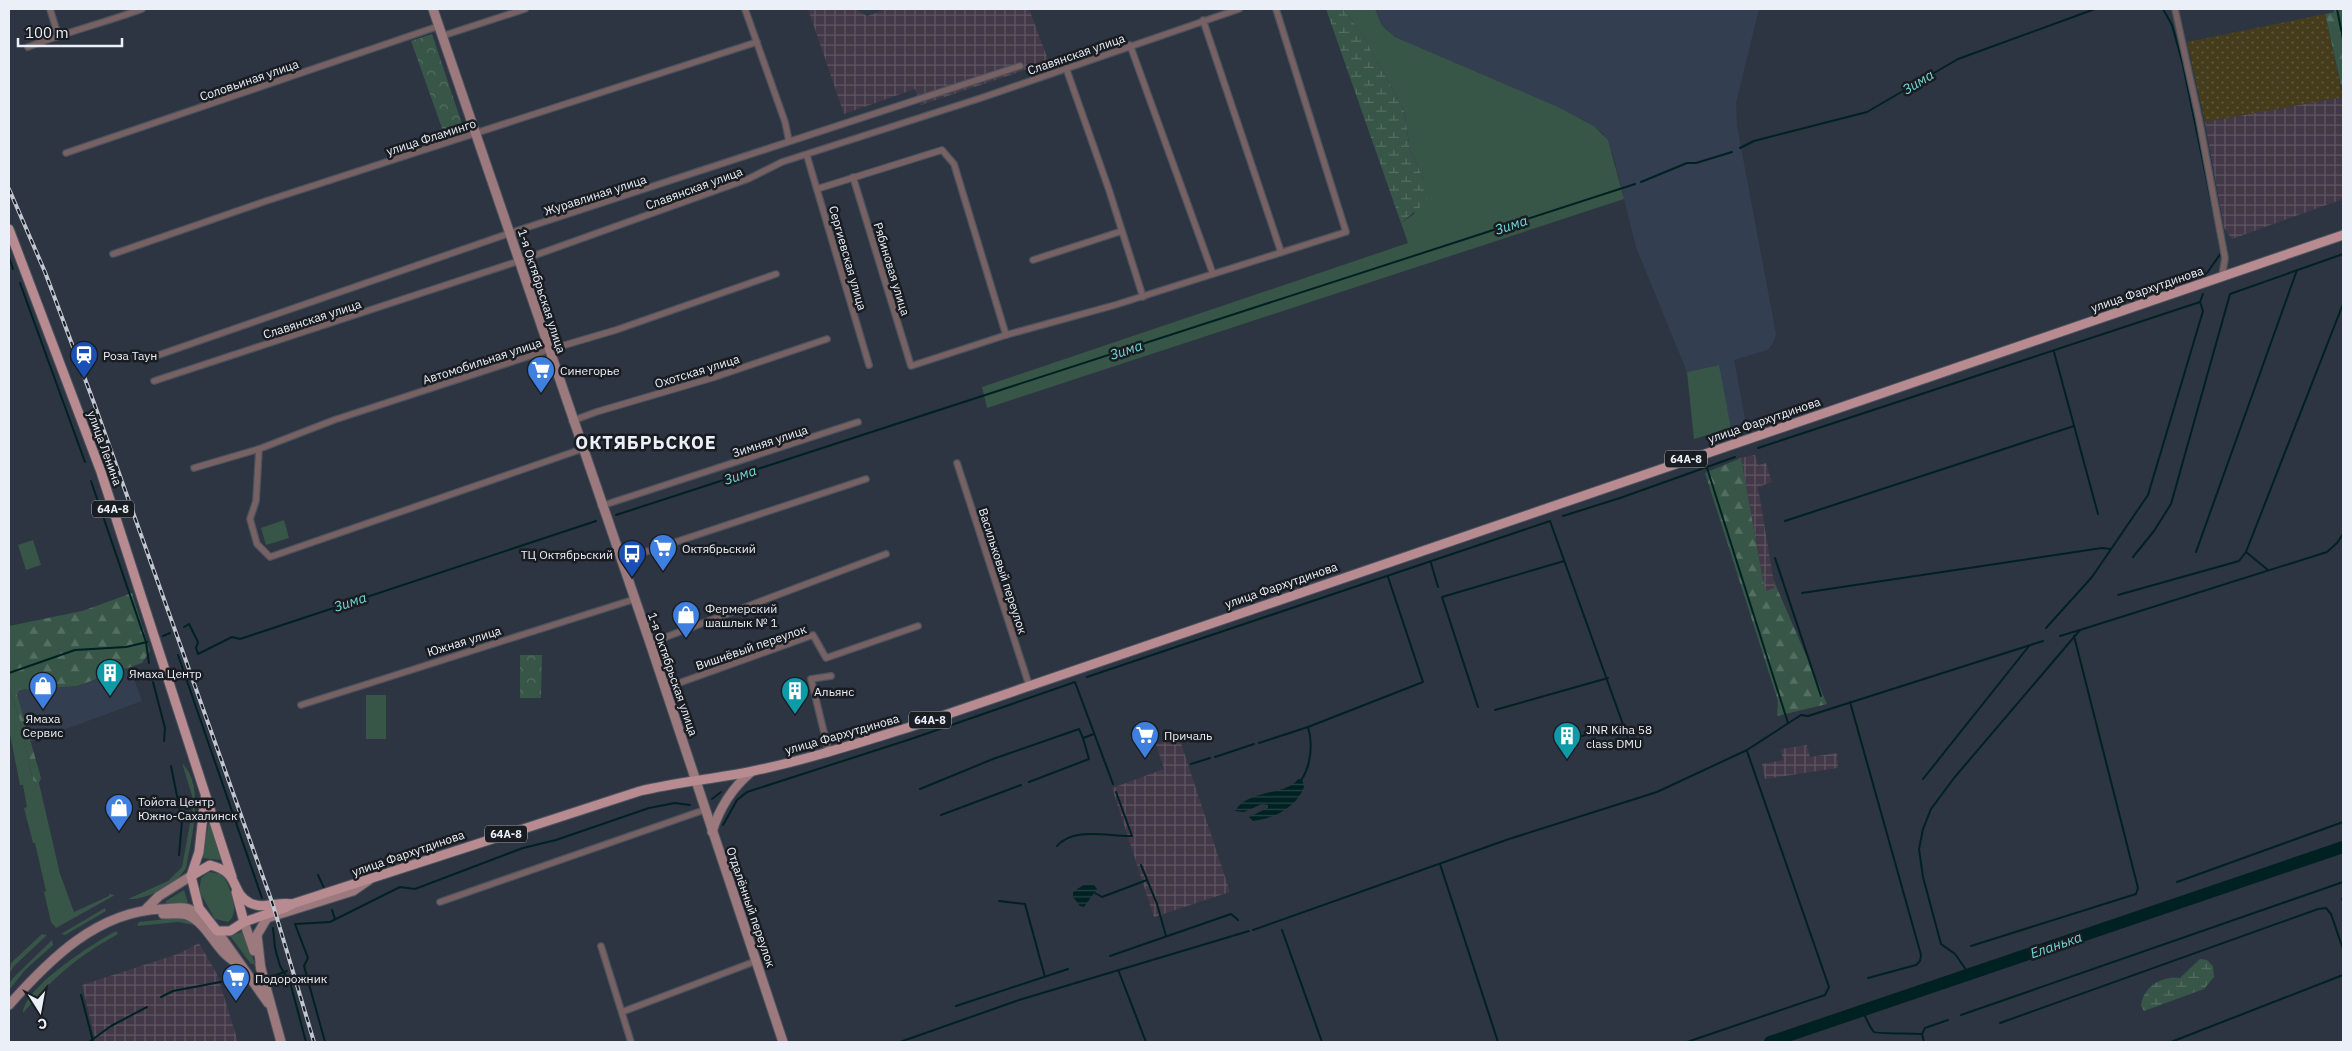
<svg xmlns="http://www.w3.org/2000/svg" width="2352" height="1051" font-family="'IBM Plex Sans',sans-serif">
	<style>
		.built { fill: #333e50 }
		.industrial { fill: url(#industrial-grid) }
		.grass { fill: #375647 }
		.forest { fill: url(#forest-firs) }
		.wetland { fill: url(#wetland-marsh) }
		.sand { fill: url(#sand-dots) }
		.park { fill: url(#park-crowns) }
		.water { fill: url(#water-rules) }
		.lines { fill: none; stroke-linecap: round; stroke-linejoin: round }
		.stream { stroke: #002122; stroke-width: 2 }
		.river { stroke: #002122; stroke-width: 12 }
		.street-casing { stroke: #4b535f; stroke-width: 8 }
		.secondary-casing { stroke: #4b535f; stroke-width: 11 }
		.primary-casing { stroke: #4b535f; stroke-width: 11 }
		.street { stroke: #776163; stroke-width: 5.5 }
		.secondary { stroke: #9b797c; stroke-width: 9 }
		.primary { stroke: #b78b90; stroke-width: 9 }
		.rail-casing { stroke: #c1c7d1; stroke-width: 4 }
		.rail { stroke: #191d22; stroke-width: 2; stroke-dasharray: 5.5; stroke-linecap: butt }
		.labels { text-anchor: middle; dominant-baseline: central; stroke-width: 5; stroke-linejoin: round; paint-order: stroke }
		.shield { fill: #191d22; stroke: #abb0b8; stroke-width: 1 }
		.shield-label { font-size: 11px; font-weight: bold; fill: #eaeff8 }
		.street-label { font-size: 12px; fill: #eaeff8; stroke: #191d22 }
		.poi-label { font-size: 12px; fill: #eaeff8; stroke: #191d22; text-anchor: start }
		.water-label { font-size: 14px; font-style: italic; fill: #71d5d6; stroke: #191d22 }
		.district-label { font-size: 18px; font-weight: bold; letter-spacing: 1px; fill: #eaeff8; stroke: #191d22 }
	</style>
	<defs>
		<pattern id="industrial-grid" width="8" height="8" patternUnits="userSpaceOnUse" patternTransform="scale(1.25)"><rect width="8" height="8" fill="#433847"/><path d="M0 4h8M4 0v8" fill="none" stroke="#5e5562"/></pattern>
		<pattern id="forest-firs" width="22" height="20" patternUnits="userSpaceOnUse" patternTransform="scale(1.25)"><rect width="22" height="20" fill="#375647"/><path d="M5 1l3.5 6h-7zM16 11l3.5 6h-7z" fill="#546f62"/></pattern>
		<pattern id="wetland-marsh" width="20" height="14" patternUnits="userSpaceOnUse" patternTransform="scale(1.25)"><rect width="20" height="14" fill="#375647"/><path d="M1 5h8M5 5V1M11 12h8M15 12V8" fill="none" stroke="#546f62"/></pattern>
		<pattern id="sand-dots" width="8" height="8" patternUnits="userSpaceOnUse" patternTransform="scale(1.25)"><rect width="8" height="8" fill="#453c1c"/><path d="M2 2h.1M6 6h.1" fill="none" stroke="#60583e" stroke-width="1.8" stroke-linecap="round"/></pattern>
		<pattern id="park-crowns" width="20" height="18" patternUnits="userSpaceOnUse" patternTransform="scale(1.25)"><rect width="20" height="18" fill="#375647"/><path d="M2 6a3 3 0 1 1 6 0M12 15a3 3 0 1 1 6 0" fill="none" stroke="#546f62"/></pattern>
		<pattern id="water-rules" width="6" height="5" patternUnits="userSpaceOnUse" patternTransform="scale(1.25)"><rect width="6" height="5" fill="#002122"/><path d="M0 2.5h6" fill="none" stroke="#254243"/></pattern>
	</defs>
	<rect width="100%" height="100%" fill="#2d3542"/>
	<!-- built -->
	<g class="built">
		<path d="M1375 9H1759L1736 103 1737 126 1776 334 1772 345 1767 350 1734 360 1746 424 1731 428 1718 365 1687 372 1636 247 1613 154 1603 133 1584 120 1395 37 1382 26Z"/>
		<path d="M130 668 142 701 31 742 17 694 19 690 77 686Z"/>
	</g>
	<!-- industrial -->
	<g class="industrial">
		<path d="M808 9H855L867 16 887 9H1029L1049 62 921 105 915 89 844 114Z"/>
		<path d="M2343 97V199L2232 239 2224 228 2205 122Z"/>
		<path d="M1755 455 1758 465 1766 463 1772 482 1758 487 1775 589 1765 591 1741 458Z"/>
		<path d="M1179 737 1230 892 1154 917 1112 788 1164 769 1156 744Z"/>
		<path d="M1807 745 1810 757 1837 753 1838 768 1765 779 1762 764 1783 760 1781 749Z"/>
		<path d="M199 943 217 974 238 1042H96L82 985 178 954Z"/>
	</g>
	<!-- grass -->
	<g class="grass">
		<path d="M1343 9H1375L1382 26 1395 37 1558 107 1594 126 1608 140 1624 199 987 408 982 387 1408 243 1401 223 1414 214 1424 180 1410 150 1404 110 1361 32Z"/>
		<path d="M1719 365 1731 428 1694 439 1687 372Z"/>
		<path d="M284 520 289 538 266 545 261 528Z"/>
		<path d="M33 540 41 565 26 570 18 545Z"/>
		<path d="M9 687 19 717 33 781 39 783 60 874 74 912 109 896V894L115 895 56 928 51 922 44 892 46 891 35 843H33L24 808 27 807 23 785H20L9 729Z"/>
		<rect x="366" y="695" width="20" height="44"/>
		<path d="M182 763C206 786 191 840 186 868 176 885 147 900 128 899L168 881 182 867 194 802Z"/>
		<path d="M209 821 213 828 221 860 202 858Z"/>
		<path d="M209 872 221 874C230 884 241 914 228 922L215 919 199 891 201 878Z"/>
		<path d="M184 890 188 903 166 904V901Z"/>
		<path d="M105 908 106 911 65 935 61 934Z"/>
		<path d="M175 918 187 919 195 925 178 922 137 926 139 922Z"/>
		<path d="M116 931 118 934C75 958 54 977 23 1013 24 987 94 943 116 931Z"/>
		<path d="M241 932H243L255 964H251L230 936Z"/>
		<path d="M42 934 47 935 14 966 9 974 11 963Z"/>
		<path d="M52 940 53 945 26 969 9 990V984L13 978Z"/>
	</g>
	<!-- forest -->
	<g class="forest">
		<path d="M2333 9H2343V84L2341 85 2325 14 2334 12Z"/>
		<path d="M1741 458 1765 591 1775 588 1773 579 1827 704 1777 716 1778 701 1705 473Z"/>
		<path d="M132 593 150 651 142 663 77 686 19 690 17 694 41 778 39 783 33 781 19 717 9 687V626L82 611Z"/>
	</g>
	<!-- wetland -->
	<g class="wetland">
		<path d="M1326 9H1343L1361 32 1404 110 1410 150 1424 180 1427 201 1401 223Z"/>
		<path d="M2200 959 2207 960 2213 966 2214 977 2204 989 2144 1011 2141 1006C2143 987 2161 976 2180 978Z"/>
	</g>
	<!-- sand -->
	<path class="sand" d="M2325 14 2343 97 2205 122 2187 42Z"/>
	<!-- park -->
	<g class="park">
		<path d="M432 34 462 124 443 131 411 41Z"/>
		<path d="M520 655H542L541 698H520Z"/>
	</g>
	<!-- water -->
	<g class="water">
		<path d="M1298 779H1302L1304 787C1297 807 1273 819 1253 821L1249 817 1268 808V805L1262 804 1244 812 1235 811C1248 789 1286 796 1298 779Z"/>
		<path d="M1085 884H1093L1097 889 1084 907 1080 906 1073 897V892Z"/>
	</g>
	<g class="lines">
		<!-- stream -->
		<g class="stream">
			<path d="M2163 9 2172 25 2183 65 2214 215"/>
			<path d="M2337 9 2343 39"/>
			<path d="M1740 148 1754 141 1867 112 1958 59 2095 9"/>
			<path d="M1641 182 1687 163H1696L1732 152"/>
			<path d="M9 257 13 269"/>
			<path d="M2207 273 2221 253 2216 225"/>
			<path d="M20 283 85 462"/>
			<path d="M2054 352 2098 514"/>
			<path d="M1758 448 2200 302"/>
			<path d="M1707 468 1788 723"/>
			<path d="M91 481 146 642 149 663"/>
			<path d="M616 515 1635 184"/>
			<path d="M1563 516 1620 498 1735 457"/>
			<path d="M1785 521 2074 426"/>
			<path d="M2196 552 2297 270"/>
			<path d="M2133 557 2154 531 2171 504 2230 294 2343 254"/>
			<path d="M1775 558 1821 696"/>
			<path d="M1431 563 1438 587"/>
			<path d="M2268 570 2246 552 2343 304"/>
			<path d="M1802 593 2102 548 2111 549"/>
			<path d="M2118 595 2239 561 2246 552"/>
			<path d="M184 627 189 624 198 642 196 648 198 654 232 637 240 639 596 521"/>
			<path d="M2046 628 2092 577 2148 495 2203 311 2200 302 2203 294"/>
			<path d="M163 636 170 633"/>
			<path d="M2060 636 2080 630"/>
			<path d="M178 655 262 898"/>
			<path d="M9 673 75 650 126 647 147 642"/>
			<path d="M1087 677 1550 521 1630 744"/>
			<path d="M153 682 165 728 164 741"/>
			<path d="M1850 702 1921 955 1920 961 1916 965 1868 978"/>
			<path d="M1478 707 1442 597 1564 561"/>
			<path d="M1495 710 1608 678"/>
			<path d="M1558 742 1625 725"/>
			<path d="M1259 743 1308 727 1423 682 1388 577"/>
			<path d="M1215 757 1254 744"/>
			<path d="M1191 764 1210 758"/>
			<path d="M171 766 182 821 179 855"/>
			<path d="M1302 779C1311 765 1313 742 1308 727"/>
			<path d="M1923 779 2029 646"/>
			<path d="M1029 782 1089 759 1083 738"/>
			<path d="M920 789 993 759 1079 729 1083 738 1094 734"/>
			<path d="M712 799 721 792"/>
			<path d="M941 815 1021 785"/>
			<path d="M723 825 737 800 747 792 914 738 1075 682 1113 784"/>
			<path d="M1057 846C1073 826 1110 837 1132 836L1116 792"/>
			<path d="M1440 864 1498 1042"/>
			<path d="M1141 865 1157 904 1166 936"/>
			<path d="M318 875 324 888"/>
			<path d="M2177 882 2343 822"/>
			<path d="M1095 893 1102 897 1147 880"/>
			<path d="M2342 899 2343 901"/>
			<path d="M999 901 1025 904 1045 977"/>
			<path d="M332 910 335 919"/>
			<path d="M273 928 275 948 280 966 290 982 306 1042"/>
			<path d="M1253 930 1509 839 1657 792 1747 750 1801 715 1808 716 2043 641"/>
			<path d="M1282 930 1322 1042"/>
			<path d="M1971 946 2136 894 2138 888 2074 636"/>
			<path d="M1110 956 1231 914 1238 920"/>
			<path d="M1119 972 1146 1042"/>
			<path d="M1969 974 1955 954 1941 944 1923 877 1919 849 1923 829 1931 809 1954 778 2080 630 2327 552 2337 543 2343 534"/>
			<path d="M276 975 287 971"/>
			<path d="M81 995 93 1041"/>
			<path d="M161 997 173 991 231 980"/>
			<path d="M956 1006 1068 969"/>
			<path d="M1862 1010C1866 1017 1869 1027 1874 1032 1877 1034 1915 1033 1922 1034"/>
			<path d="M1961 1015 2343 882"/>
			<path d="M2000 1023 2318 909 2326 908 2331 914 2343 949"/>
			<path d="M89 1042 111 1026 147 1007"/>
			<path d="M325 1042 304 966 308 958 295 924 330 922 400 887 415 889 523 848 556 840 649 808 675 803 690 805"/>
			<path d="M900 1042 1019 1000 1249 931"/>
			<path d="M1687 1042 1825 995 1829 987 1747 751"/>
			<path d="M1924 1042 1922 1034 1925 1028 1948 1020"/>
			<path d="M2171 1042 2343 975"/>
		</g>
		<!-- river -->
		<path class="river" d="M1770 1042 2343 847"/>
		<defs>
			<g id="street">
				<path d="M50 9 58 35"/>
				<path d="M745 9 785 122 789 141"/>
				<path d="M2175 9 2199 119 2225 258 2222 276"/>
				<path d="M1203 20 1281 252"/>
				<path d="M442 36 525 9"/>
				<path d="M1130 45 1213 274"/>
				<path d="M28 47C66 32 104 23 142 9"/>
				<path d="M1066 68 1109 190 1143 297"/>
				<path d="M66 153 439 26"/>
				<path d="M807 156 869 365"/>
				<path d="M853 177 911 366 1006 335 1115 305 1346 232 1276 9"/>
				<path d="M817 189 942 150 954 164 1006 335"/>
				<path d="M113 254 266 201 757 42"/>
				<path d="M1033 260 1122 231"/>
				<path d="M150 358 510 233 1020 66"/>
				<path d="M154 381 519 261 748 179 782 162 981 98 1239 9"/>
				<path d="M572 421 596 412 715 377 827 339"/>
				<path d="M259 449 256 501 250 519 257 544 270 557 582 449"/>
				<path d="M957 463 1029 685"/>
				<path d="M194 468 259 449 334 420 548 350 616 330 776 274"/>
				<path d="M601 506 858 422"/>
				<path d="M621 560 866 479"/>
				<path d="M650 643 886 554"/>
				<path d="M665 688 813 635 826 658 918 626"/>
				<path d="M301 705 635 599"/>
				<path d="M829 753 811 679 831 676"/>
				<path d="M440 902 704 810"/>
				<path d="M601 946 631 1042"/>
				<path d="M622 1012 756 961"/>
			</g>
			<g id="secondary">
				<path d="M433 9 650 643 783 1042"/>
				<path d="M712 832C719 809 733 787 751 772"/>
				<path d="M146 909 159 896 191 876"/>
				<path d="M163 914C170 914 180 913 187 915 210 924 216 955 240 964"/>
				<path d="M244 922 254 951"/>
				<path d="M217 931 268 1003"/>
				<path d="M260 965 281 1042"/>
				<path d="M261 970 257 935 267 918 353 891 369 880"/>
				<path d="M9 1005C49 960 97 911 162 909 171 909 180 906 189 909 195 912 202 917 208 921"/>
			</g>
			<g id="primary">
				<path d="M9 229 101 472 232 877"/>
				<path d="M205 798 199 852 191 876 199 908 217 931H230L244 922 285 908 292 904"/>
				<path d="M191 876 210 865C242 873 229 892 250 903 264 910 278 901 292 904L640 791C677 782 715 779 753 771 806 760 858 743 910 727L2343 235"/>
				<path d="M236 892 244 922"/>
			</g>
		</defs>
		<!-- street casing -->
		<use href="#street" class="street-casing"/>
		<!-- secondary casing -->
		<use href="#secondary" class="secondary-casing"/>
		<!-- primary casing -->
		<use href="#primary" class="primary-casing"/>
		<!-- street -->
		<use href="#street" class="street"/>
		<!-- secondary -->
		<use href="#secondary" class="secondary"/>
		<!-- primary -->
		<use href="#primary" class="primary"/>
		<defs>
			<path id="rail" d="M9 189 45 272 94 403 273 905 314 1042"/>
		</defs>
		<!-- rail casing -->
		<use href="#rail" class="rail-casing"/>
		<!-- rail -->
		<use href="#rail" class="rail"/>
	</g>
	<!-- icons -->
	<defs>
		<symbol id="station-pin" viewBox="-11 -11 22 30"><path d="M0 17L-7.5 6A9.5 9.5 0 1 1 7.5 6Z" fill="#1a4fb4" stroke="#191d22"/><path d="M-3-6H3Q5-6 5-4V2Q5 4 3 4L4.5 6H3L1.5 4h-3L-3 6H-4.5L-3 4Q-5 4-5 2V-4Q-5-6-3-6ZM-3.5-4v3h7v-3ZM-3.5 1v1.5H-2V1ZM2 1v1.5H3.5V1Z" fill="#fff"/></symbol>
		<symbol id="supermarket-pin" viewBox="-11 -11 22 30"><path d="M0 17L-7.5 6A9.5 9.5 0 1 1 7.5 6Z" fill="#3f7fe0" stroke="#191d22"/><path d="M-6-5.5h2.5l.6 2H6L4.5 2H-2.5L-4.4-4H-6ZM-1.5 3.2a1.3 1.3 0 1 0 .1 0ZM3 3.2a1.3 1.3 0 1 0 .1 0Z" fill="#fff"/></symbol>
		<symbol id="bus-pin" viewBox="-11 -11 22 30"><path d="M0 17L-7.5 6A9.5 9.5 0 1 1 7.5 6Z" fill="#1a4fb4" stroke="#191d22"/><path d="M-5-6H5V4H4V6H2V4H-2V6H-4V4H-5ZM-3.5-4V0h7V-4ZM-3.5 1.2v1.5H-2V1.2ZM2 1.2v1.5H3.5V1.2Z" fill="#fff"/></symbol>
		<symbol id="shop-pin" viewBox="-11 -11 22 30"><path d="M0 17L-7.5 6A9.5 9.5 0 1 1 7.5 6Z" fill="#3f7fe0" stroke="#191d22"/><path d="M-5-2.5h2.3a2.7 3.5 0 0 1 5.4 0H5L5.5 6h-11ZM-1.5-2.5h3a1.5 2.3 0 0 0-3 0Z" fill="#fff"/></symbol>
		<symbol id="building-pin" viewBox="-11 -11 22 30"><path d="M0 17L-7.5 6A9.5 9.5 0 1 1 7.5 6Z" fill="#0f9aa8" stroke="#191d22"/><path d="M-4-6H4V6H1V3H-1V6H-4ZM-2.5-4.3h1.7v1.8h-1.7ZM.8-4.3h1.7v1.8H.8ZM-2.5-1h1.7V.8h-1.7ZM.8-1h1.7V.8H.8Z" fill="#fff"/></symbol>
	</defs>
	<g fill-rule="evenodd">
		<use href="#station-pin" x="68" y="339" width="32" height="43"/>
		<use href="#supermarket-pin" x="525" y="354" width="32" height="43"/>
		<use href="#supermarket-pin" x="647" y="532" width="32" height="43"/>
		<use href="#bus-pin" x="616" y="538" width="32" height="43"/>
		<use href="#shop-pin" x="670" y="599" width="32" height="43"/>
		<use href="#building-pin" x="94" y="657" width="32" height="43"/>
		<use href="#shop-pin" x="27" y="670" width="32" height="43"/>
		<use href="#building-pin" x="779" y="675" width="32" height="43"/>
		<use href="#supermarket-pin" x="1129" y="719" width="32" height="43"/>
		<use href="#building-pin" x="1551" y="720" width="32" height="43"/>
		<use href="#shop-pin" x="103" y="792" width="32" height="43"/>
		<use href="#supermarket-pin" x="220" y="962" width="32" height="43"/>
	</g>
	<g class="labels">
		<!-- shield labels -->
		<g class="shield">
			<rect x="1665" y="450.5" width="42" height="17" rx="4"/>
			<rect x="92" y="500.5" width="42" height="17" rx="4"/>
			<rect x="909" y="711.5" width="42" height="17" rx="4"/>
			<rect x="485" y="825.5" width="42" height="17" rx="4"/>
		</g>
		<g class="shield-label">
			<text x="1686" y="459">64А-8</text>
			<text x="113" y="509">64А-8</text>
			<text x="930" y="720">64А-8</text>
			<text x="506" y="834">64А-8</text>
		</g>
		<!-- street labels -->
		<g class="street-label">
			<text transform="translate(1076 54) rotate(-19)">Славянская улица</text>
			<text transform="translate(249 80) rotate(-19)">Соловьиная улица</text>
			<text transform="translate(431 137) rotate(-18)">улица Фламинго</text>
			<text transform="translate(694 188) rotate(-20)">Славянская улица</text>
			<text transform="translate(595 195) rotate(-18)">Журавлиная улица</text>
			<text transform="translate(848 258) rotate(74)">Сергиевская улица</text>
			<text transform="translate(892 269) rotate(73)">Рябиновая улица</text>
			<text transform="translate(2147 289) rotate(-19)">улица Фархутдинова</text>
			<text transform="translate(542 291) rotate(72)">1-я Октябрьская улица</text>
			<text transform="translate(312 319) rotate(-18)">Славянская улица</text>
			<text transform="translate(482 361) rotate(-18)">Автомобильная улица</text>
			<text transform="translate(697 371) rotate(-17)">Охотская улица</text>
			<text transform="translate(1764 420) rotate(-19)">улица Фархутдинова</text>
			<text transform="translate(770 441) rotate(-18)">Зимняя улица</text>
			<text transform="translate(105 448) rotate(70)">улица Ленина</text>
			<text transform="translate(1003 571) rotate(72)">Васильковый переулок</text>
			<text transform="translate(1281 585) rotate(-19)">улица Фархутдинова</text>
			<text transform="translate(464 641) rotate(-17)">Южная улица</text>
			<text transform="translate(751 647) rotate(-19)">Вишнёвый переулок</text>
			<text transform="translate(673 674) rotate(71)">1-я Октябрьская улица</text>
			<text transform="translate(842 734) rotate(-16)">улица Фархутдинова</text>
			<text transform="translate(408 853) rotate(-19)">улица Фархутдинова</text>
			<text transform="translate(751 907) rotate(71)">Отдалённый переулок</text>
		</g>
		<!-- poi labels -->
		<g class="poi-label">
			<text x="103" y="355">Роза Таун</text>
			<text x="560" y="370">Синегорье</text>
			<text x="682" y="548">Октябрьский</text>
			<text x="613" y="554" text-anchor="end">ТЦ Октябрьский</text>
			<text x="705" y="608">Фермерский<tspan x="705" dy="14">шашлык № 1</tspan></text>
			<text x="129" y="673">Ямаха Центр</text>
			<text x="814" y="691">Альянс</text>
			<text x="43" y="718" text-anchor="middle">Ямаха<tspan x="43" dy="14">Сервис</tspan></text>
			<text x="1586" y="729">JNR Kiha 58<tspan x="1586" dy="14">class DMU</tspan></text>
			<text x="1164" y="735">Причаль</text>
			<text x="138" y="801">Тойота Центр<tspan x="138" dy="14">Южно-Сахалинск</tspan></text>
			<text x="255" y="978">Подорожник</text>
		</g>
		<!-- water labels -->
		<g class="water-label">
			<text transform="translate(1918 82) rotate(-31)">Зима</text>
			<text transform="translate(1511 225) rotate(-18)">Зима</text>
			<text transform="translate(1126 350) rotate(-18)">Зима</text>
			<text transform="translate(740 475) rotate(-18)">Зима</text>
			<text transform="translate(350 602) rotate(-18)">Зима</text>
			<text transform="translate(2056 945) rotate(-19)">Еланька</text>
		</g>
		<!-- district labels -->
		<g class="district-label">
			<text x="646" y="442">ОКТЯБРЬСКОЕ</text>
		</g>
	</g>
	<!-- border -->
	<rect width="2352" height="1051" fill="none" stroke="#eaeff8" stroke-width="20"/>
	<!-- north arrow -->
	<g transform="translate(40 1011) rotate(169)" stroke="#191d22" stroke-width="4" paint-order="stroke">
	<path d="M0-4L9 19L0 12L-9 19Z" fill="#eaeff8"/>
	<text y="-8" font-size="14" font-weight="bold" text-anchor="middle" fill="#eaeff8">С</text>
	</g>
	<!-- scale -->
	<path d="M18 38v8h104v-8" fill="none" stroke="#eaeff8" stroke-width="2.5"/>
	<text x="25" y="38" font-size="15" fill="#eaeff8" stroke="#191d22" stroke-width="4" paint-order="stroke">100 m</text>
</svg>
